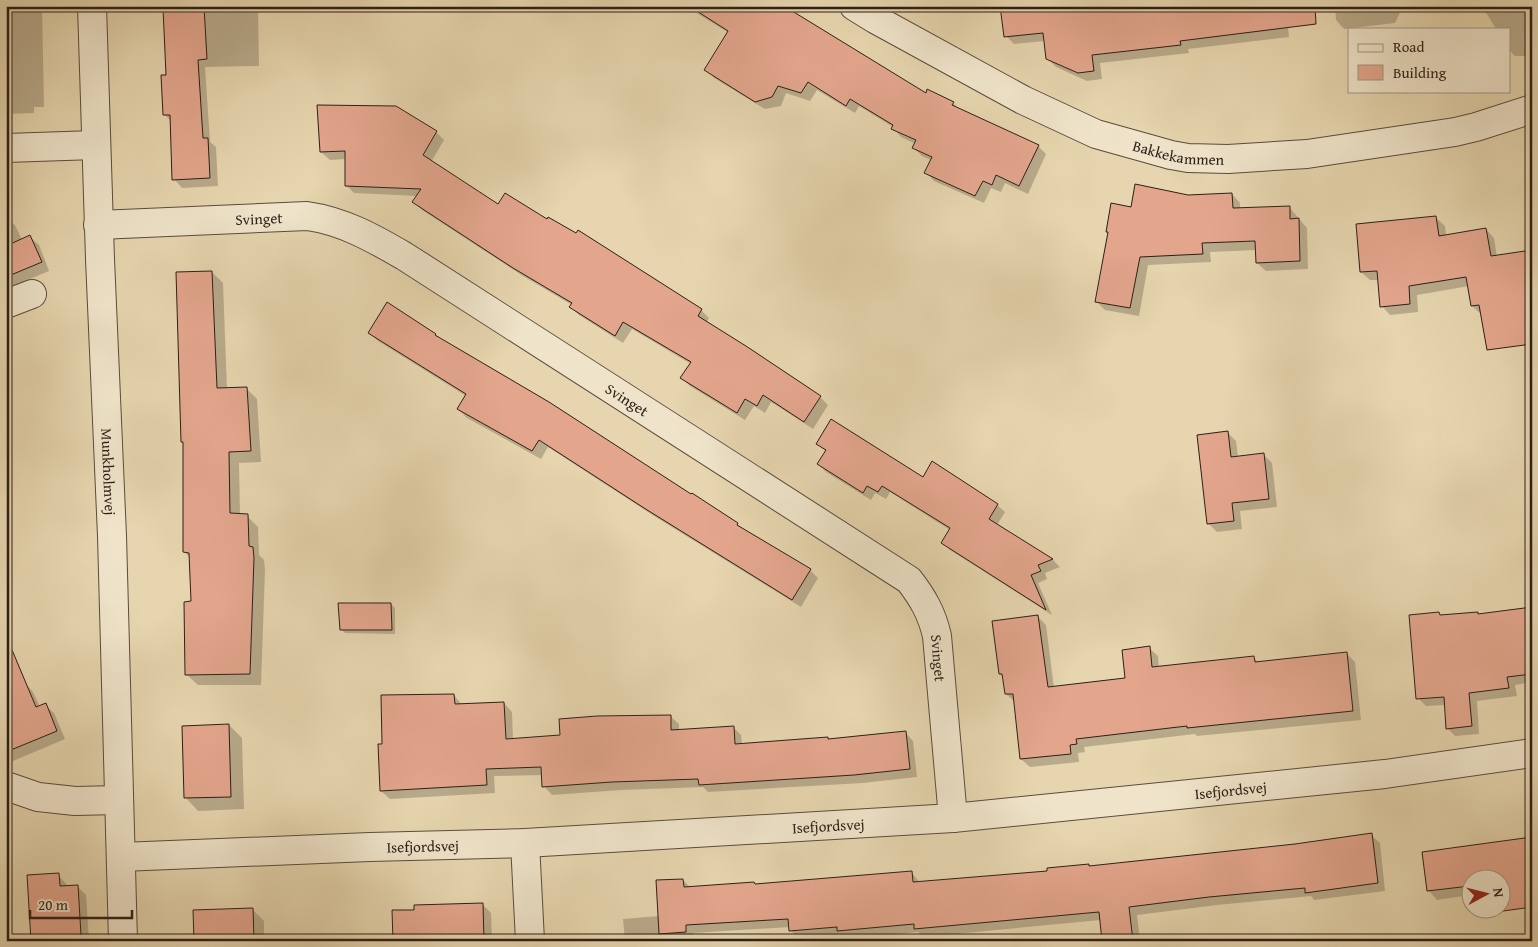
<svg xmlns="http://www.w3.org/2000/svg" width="1538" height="947" font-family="'Gentium Book Plus',serif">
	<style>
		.shadow { fill: #0003 }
		.building { fill: #e3a68d; stroke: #2c1f18 }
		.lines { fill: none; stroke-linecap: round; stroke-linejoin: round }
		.minor-casing { stroke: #5a4c3e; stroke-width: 30 }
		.tertiary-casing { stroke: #5a4c3e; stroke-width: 30 }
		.minor { stroke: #efe4ca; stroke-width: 28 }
		.tertiary { stroke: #efe4ca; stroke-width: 28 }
		.labels { text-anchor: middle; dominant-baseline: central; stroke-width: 4.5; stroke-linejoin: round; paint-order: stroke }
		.street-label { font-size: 15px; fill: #2c1f18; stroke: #efe4ca }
	</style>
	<rect width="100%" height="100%" fill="#e6d5ae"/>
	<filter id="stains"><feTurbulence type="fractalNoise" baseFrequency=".004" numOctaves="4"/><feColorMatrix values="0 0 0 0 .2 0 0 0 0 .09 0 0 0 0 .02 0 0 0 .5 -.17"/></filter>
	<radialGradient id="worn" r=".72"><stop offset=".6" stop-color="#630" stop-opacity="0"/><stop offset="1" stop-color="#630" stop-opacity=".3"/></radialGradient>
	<!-- shadow -->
	<g class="shadow">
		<path d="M6 6H42L44 107H34V113L6 114Z"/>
		<path d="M165 6H258L259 66 205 67 210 142 216 147 218 186 182 188 174 179 172 122 165 115 168 76Z"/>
		<path d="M682 6H782L926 95 953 103 960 110 1038 146 1046 154 1028 194 1005 183 1001 192 991 188 984 203 934 181 926 172 931 160 922 156 914 148 916 144 901 137 893 128V127L859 106 855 113 817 90 810 101 786 93 781 106 765 109 714 78 706 69 729 33 690 9 689 11Z"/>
		<path d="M994 6H1286L1289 37 1188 49 1189 53 1100 63 1102 79 1087 81 1056 67 1047 58 1045 41 1014 44 1006 36 1002 10Z"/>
		<path d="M1335 6H1403L1395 23 1344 29 1336 20Z"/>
		<path d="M1482 6H1532V52L1525 56H1515L1509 50V29H1496Z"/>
		<path d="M396 108 436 132 444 140 431 162 499 205 701 310 709 318 706 323 820 397 828 405 813 429 771 402 765 413 754 406 745 420 690 386 682 378 691 364 632 329 623 343 579 315 571 307 572 305 523 276 422 210 414 202 418 196 354 193 346 185V159L330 160 321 152Z"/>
		<path d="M1232 194 1240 203V209L1289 207 1307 228 1308 269 1266 271 1257 263 1256 250 1210 252 1211 262 1148 265 1139 316 1105 310 1096 301 1109 233 1107 231 1132 209 1188 196Z"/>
		<path d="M6 217 15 225 22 240 30 237 39 245 49 271 6 289Z"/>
		<path d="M1436 218 1445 226 1446 236 1486 229 1494 238 1497 257 1481 314 1472 306 1469 286 1417 295 1418 312 1390 315 1382 306 1379 280H1370L1361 272Z"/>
		<path d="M212 272 223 283 227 389 246 388 257 399 261 462 239 463 240 515 247 516 258 527 259 555 264 560 265 570 261 685H198L186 674 192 603 190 558 184 551V444L182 442Z"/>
		<path d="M369 333 435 335 441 340 737 524 744 530 810 570 818 578 801 607 654 516 548 447 541 459 467 418 458 409 466 396 378 341Z"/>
		<path d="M1227 432 1236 441 1238 457 1263 454 1272 463 1277 507 1240 511 1242 529 1217 532 1208 523Z"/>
		<path d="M818 443 924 478 997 505 1005 512 997 525 1053 560 1060 567 1045 573 1047 579 1038 583 1052 615 950 550 942 542 950 530 890 492 886 499 875 493 871 500 826 472 818 464 826 452Z"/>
		<path d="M391 604 395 608V634L345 633 341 629Z"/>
		<path d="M1532 608V682L1515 685 1517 696 1477 701 1479 734 1455 736 1447 728 1445 705 1426 706 1418 698 1439 613 1442 617 1477 613 1479 615Z"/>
		<path d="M1037 616 1046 625 1054 688 1126 679 1149 648 1158 656 1159 668 1254 658 1258 662 1346 653 1355 662 1361 720 1197 736 1195 734 1084 747 1085 752 1078 753 1079 762 1030 767 1021 759 1015 702 1006 694 1004 678 1000 674Z"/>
		<path d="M25 683 33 692 40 707 45 705 54 713 65 739 6 764V691Z"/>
		<path d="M454 695 462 705 504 703 512 712 513 740 561 736 670 716 679 724V730L733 727 741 735 742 744 829 740 905 732 913 741 917 777 863 783 708 792 703 787 621 790 552 795 544 786 543 775 494 776 495 793 390 799 381 791 383 745Z"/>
		<path d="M229 725 242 738 244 809 198 811 186 798Z"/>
		<path d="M1532 819V852L1528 820Z"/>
		<path d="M1371 835 1380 843 1385 891 1314 900 1311 896 1217 905 1137 915 1140 941H1103L1101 920 923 937 918 932 846 939 843 935 799 939 791 931 790 927 693 933 694 940 625 941 623 919 659 916 683 880 690 887 755 885 912 873 920 883 1090 867 1295 845Z"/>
		<path d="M1503 842 1500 880H1470V895L1437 900 1429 891 1423 853Z"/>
		<path d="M59 876 67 885V887L77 886 86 895 89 941H32Z"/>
		<path d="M482 904 491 913 492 941H394L416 911Z"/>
		<path d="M253 910 264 921V941H195Z"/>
	</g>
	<!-- building -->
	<g class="building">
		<path d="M204 6 207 59 198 60 203 138H208L210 178 172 180 170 115H163L161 75H166L163 8Z"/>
		<path d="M689 6H784L926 93 927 89 954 102 952 105 1039 145 1019 186 996 175 992 185 983 181 975 196 924 173 932 157 912 148 916 140 891 129 893 125 850 99 846 106 808 82 801 93 778 86 772 97 755 102 704 70 728 31Z"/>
		<path d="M1000 6H1315L1316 24 1180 41 1181 45 1092 55 1094 71 1078 73 1046 59 1043 33 1004 37Z"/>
		<path d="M317 105 396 106 437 131 423 155 498 204 505 193 547 219 548 217 576 233 578 230 702 309 698 316 746 346 821 396 804 422 763 395 757 406 745 399 737 413 680 378 691 362 623 322 615 336 569 307 572 303 513 268 412 202 421 189 345 186V151L320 152Z"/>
		<path d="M1135 184 1188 195 1232 193 1233 208 1290 206V219L1299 218 1300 261 1256 263 1255 241 1202 243 1203 254 1140 257 1130 308 1095 302 1108 232H1106L1111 203 1131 207Z"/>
		<path d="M1436 216 1439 236 1486 228 1491 256 1532 250V344L1487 350 1479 305 1471 306 1466 277 1409 286 1410 304 1380 307 1377 271 1360 272 1356 224Z"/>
		<path d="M30 235 42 262 6 277V246Z"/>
		<path d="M212 271 217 388 247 387 251 451 229 452 230 513 248 514 249 546 253 547 254 558 250 674 185 675 184 602 191 601 189 553 183 552V442H181L176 272Z"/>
		<path d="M387 302 436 334 435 335 549 402 691 494 692 493 738 523 737 525 811 569 792 600 644 508 539 440 532 451 457 409 466 394 368 333Z"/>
		<path d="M831 419 923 477 932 461 998 504 989 519 1053 559 1038 565 1041 571 1031 575 1046 610 941 543 950 528 882 486 878 492 867 486 863 493 817 464 826 450 816 444Z"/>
		<path d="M1228 431 1231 457 1264 453 1269 499 1232 503 1234 521 1207 524 1197 435Z"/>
		<path d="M338 603H391L392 630H340Z"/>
		<path d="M1532 607V674L1507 677 1509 688 1469 693 1472 726 1446 729 1444 697 1416 699 1409 615 1439 612 1440 615 1478 612V614Z"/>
		<path d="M1038 615 1048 687 1125 678 1122 650 1150 646 1152 667 1254 656 1255 662 1347 652 1353 711 1187 728V726L1076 739 1077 744 1070 745 1071 754 1020 759 1013 694H1005L1002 674H999L992 621Z"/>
		<path d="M7 638 36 707 46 703 57 731 6 752Z"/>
		<path d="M454 694 455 704 504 702 506 739 560 735 559 719 597 716 671 715V730L734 726 735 744 828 737V739L906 731 910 769 854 775 699 785 698 779 612 782 542 787 541 767 486 769 487 785 380 791 378 744H382L381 695Z"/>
		<path d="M229 724 231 797 184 798 182 726Z"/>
		<path d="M1372 833 1378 883 1305 893V888L1209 897 1129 907 1133 941H1102L1099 912 914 929V924L837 931V927L789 931 788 919 686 925V932L659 934 656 880 683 879 684 887 754 882 755 884 912 871 913 882 1047 871V868L1089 864V866L1295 844Z"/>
		<path d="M1532 837V907L1496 912V910H1500V880H1470V886L1427 891 1422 852Z"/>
		<path d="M59 873 60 886 78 885 81 935 66 936V941H31L27 875Z"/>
		<path d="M483 903 484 941H393L392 910H414V905Z"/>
		<path d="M253 908 254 940 194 941 193 910Z"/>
	</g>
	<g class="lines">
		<defs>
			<g id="minor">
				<path id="s1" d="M854 6 875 19 1023 100 1096 134 1171 155 1188 158 1228 159 1307 154 1455 132 1476 127 1532 109"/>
				<path d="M6 148 95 145"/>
				<path id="s2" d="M98 225 307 216C343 221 373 238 404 256L909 580C923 598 932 614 937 636L953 818"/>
				<path d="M6 304 32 294"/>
				<path d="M6 786 38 797 75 801 119 800"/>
				<path d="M525 843 530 941"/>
				<path id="s3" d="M121 857 370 847 525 843 953 818 1385 774 1532 753"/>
			</g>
			<g id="tertiary">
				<path id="s4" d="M92 6 100 259 112 536 123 941"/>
			</g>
		</defs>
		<!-- minor casing -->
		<use href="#minor" class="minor-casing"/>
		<!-- tertiary casing -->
		<use href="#tertiary" class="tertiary-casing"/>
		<!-- minor -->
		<use href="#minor" class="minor"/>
		<!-- tertiary -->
		<use href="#tertiary" class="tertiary"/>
	</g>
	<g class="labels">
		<!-- street labels -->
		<g class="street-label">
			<text stroke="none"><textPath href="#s1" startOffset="359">Bakkekammen</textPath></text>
			<text stroke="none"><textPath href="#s2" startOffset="161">Svinget</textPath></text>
			<text stroke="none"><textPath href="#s2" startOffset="580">Svinget</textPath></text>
			<text stroke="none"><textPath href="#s4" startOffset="466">Munkholmvej</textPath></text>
			<text stroke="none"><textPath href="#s2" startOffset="1000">Svinget</textPath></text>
			<text stroke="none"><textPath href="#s3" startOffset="1112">Isefjordsvej</textPath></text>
			<text stroke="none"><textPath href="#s3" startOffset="708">Isefjordsvej</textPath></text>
			<text stroke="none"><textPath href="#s3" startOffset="302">Isefjordsvej</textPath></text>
		</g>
	</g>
	<!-- margin -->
	<rect width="1538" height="947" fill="none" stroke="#e6d5ae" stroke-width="25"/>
	<rect x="8" y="8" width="1523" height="932" fill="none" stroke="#2c1f18" stroke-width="2.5"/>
	<rect x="12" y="12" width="1513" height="922" fill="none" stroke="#2c1f18"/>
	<!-- legend -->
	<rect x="1348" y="28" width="162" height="65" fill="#efe4ca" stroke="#a19583"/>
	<rect x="1358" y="44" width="25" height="8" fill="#efe4ca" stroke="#a19583"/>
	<text x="1393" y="52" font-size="15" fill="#2c1f18">Road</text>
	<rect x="1358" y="65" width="25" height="15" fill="#e3a68d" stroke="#a19583"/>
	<text x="1393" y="78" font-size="15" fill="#2c1f18">Building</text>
	<!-- north arrow -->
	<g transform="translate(1486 894) rotate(83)"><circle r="24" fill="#efe4ca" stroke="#a19583"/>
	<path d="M0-4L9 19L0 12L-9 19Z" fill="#8f2418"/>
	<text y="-8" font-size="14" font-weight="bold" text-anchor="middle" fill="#2c1f18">N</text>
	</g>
	<!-- scale -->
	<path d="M30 910v8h102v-8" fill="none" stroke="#2c1f18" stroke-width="2.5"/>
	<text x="38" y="910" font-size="15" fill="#2c1f18" stroke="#efe4ca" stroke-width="4" paint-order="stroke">20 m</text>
	<rect width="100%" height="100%" filter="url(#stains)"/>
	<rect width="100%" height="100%" fill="url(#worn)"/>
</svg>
